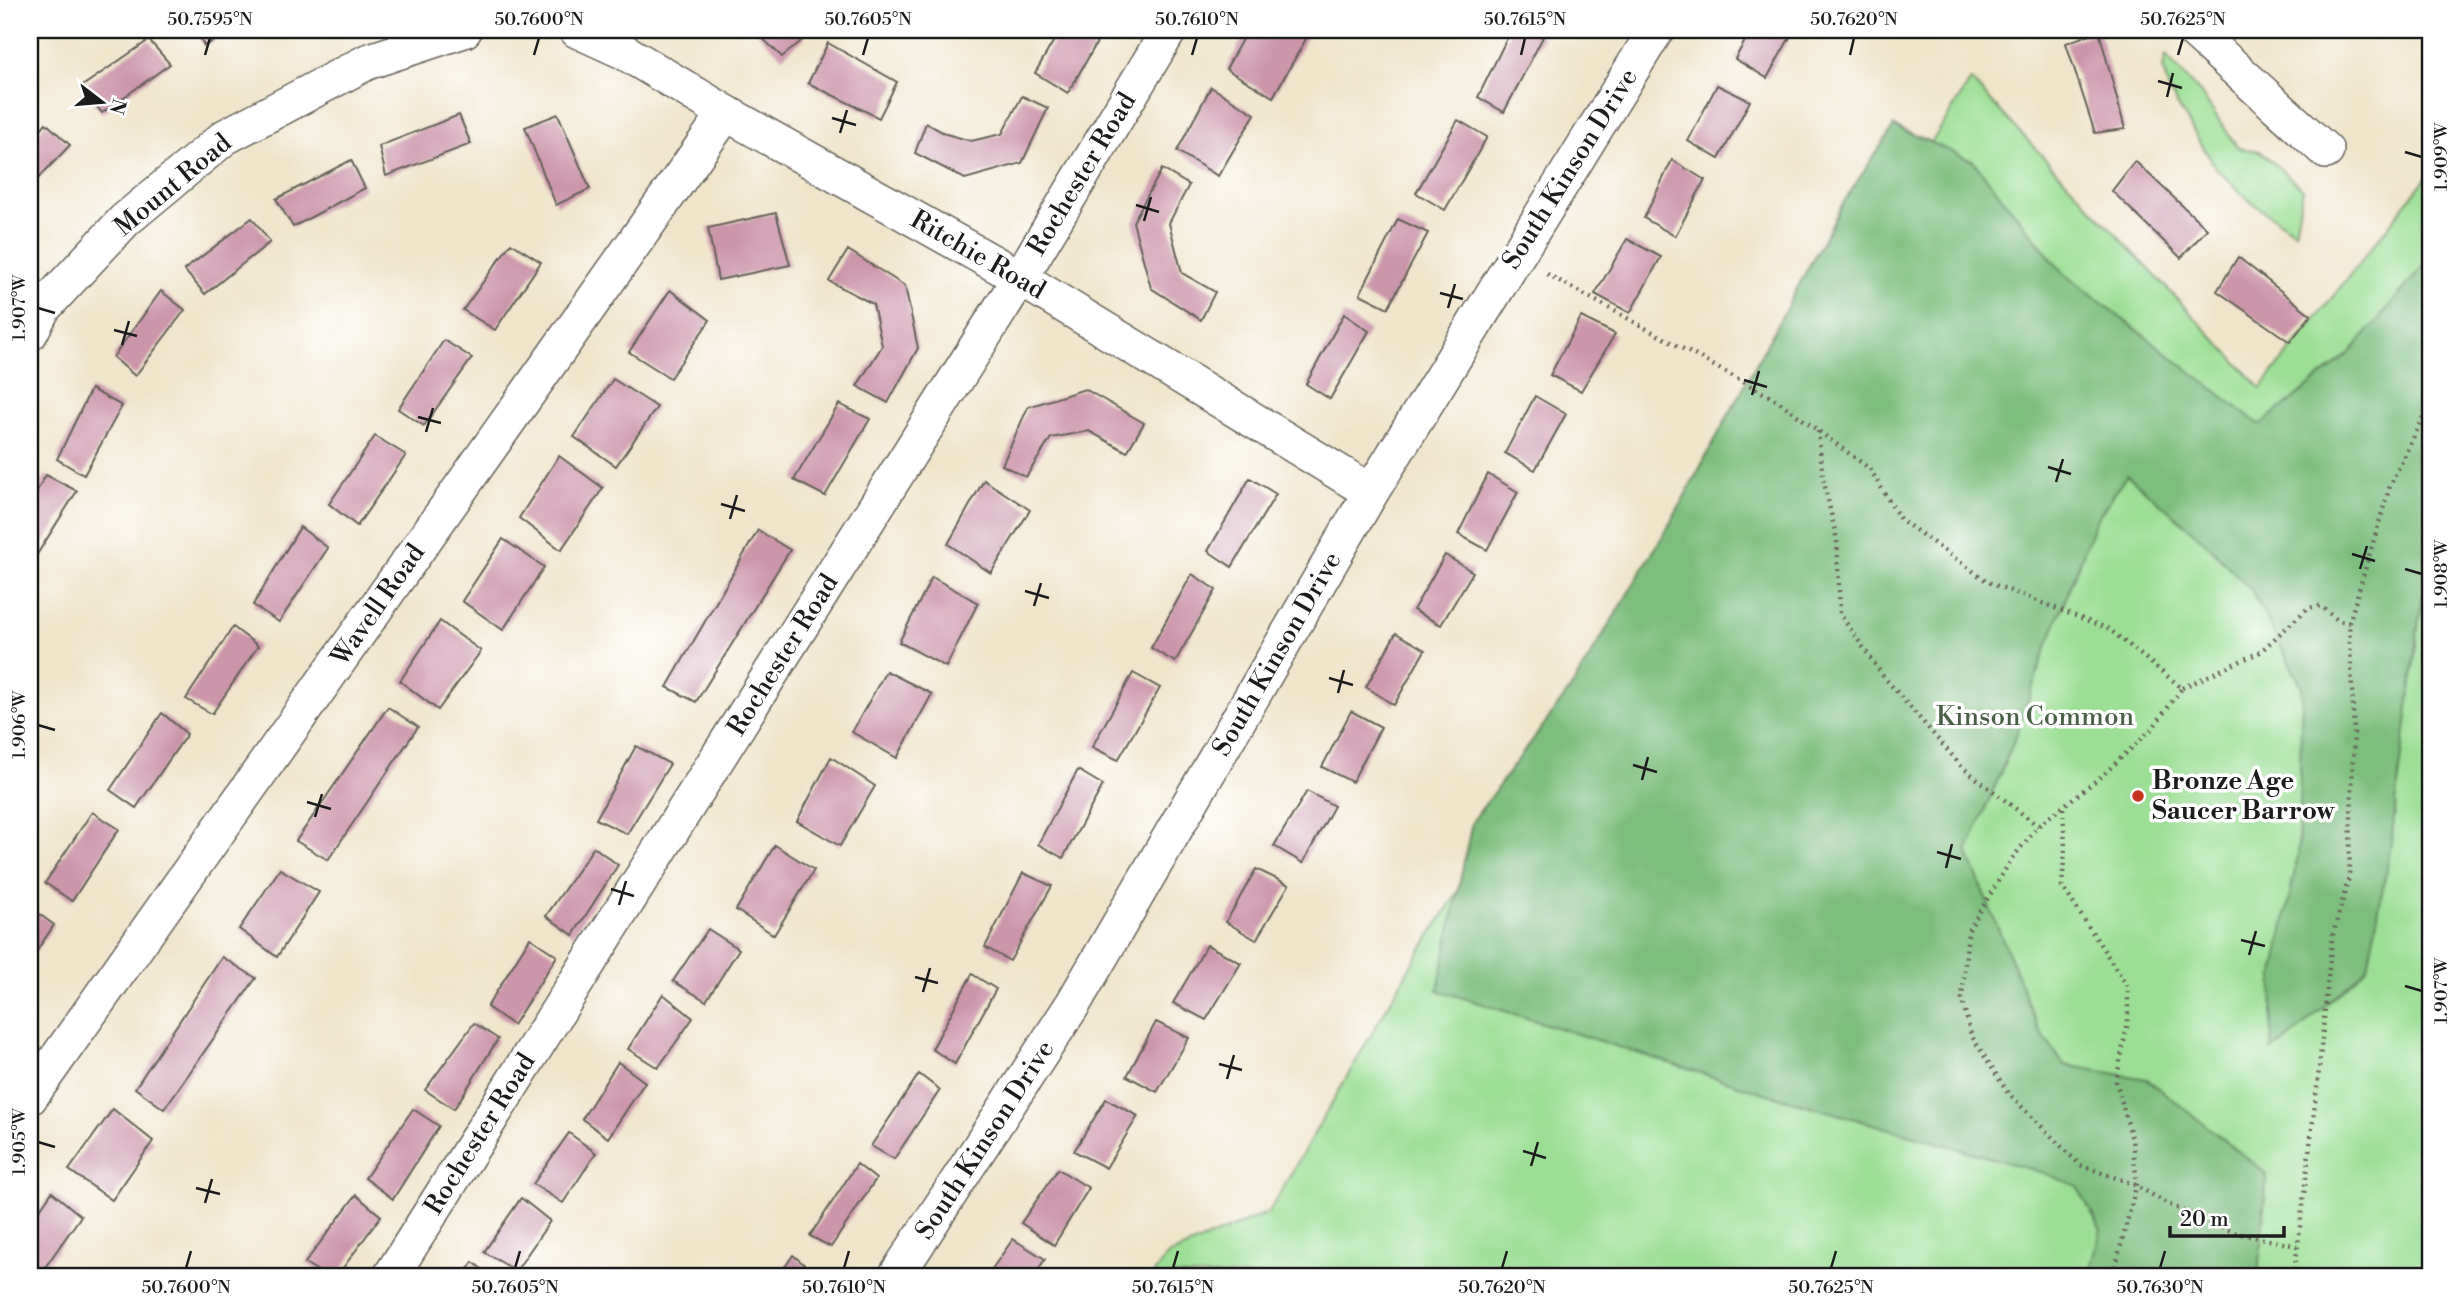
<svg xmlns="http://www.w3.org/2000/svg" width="2460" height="1306" font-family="'Libre Bodoni',serif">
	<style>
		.green { fill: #9cde95; stroke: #5c7d58; stroke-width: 2 }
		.forest { fill: #7dbd7e; stroke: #4c6c4d; stroke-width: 2 }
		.building { fill: #cb95aa }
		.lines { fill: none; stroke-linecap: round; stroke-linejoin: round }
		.minor-casing { stroke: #666259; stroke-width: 38 }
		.path { stroke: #666259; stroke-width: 4.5; stroke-dasharray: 2 5; stroke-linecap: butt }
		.minor { stroke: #fff; stroke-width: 35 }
		.ticks { fill: none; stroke: #1c1c1c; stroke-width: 2.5 }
		.poi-dot { fill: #c8321e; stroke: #fff; stroke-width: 2.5 }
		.labels { text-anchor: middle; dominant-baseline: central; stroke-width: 7; stroke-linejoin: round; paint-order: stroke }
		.street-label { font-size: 26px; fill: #1c1c1c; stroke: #fff }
		.park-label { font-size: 26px; fill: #496046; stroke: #fff }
		.poi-label { font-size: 26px; font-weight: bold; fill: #1c1c1c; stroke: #fff; text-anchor: start }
		.neatline { fill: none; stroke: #1c1c1c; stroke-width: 2.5 }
		.ticks-label { font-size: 18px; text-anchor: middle; fill: #1c1c1c }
	</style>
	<rect width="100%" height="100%" fill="#fff"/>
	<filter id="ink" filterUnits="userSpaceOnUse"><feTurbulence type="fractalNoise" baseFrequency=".0143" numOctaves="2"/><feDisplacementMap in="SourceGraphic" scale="14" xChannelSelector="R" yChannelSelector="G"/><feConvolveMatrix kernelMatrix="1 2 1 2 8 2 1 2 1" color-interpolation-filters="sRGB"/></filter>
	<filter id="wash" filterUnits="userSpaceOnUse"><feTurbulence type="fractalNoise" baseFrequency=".00686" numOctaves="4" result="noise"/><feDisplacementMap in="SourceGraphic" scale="28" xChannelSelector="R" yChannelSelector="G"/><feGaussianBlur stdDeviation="1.57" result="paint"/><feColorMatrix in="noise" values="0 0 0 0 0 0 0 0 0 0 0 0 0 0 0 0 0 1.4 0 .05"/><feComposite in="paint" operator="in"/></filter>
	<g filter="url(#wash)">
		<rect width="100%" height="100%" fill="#f0e5ca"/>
		<!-- green -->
		<g class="green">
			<path d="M2166 56 2201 94 2238 148 2260 151 2303 189 2295 232 2251 202 2216 168 2169 91 2163 69Z"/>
			<path d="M1971 80 2261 388 2430 173V1276H1152L1168 1255 1269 1212 1409 969Z"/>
		</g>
		<!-- forest -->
		<path class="forest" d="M1894 126 1973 161 2063 273 2260 425 2349 354 2430 258V596L2422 597 2390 850 2368 967 2284 1043 2271 1050 2273 980 2298 855 2302 687 2252 591 2205 542 2127 475 2096 520 2041 662 2017 734 1967 852 2039 1029 2064 1065 2147 1079 2267 1174 2258 1276H2089L2101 1230 2077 1186 2044 1173 1764 1093 1438 990 1472 822 1571 688 1668 527 1843 203Z"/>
		<g id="blocks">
			<!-- building -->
			<g class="building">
				<path d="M196 30H235L204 46Z"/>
				<path d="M754 30H798L805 38 782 57Z"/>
				<path d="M1060 30H1104L1068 93 1035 73Z"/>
				<path d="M1247 30H1307L1310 32 1273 97 1226 69Z"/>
				<path d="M1511 30H1530L1543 37 1504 112 1478 97Z"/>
				<path d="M1751 30H1794L1767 78 1735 59Z"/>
				<path d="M2099 31 2125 129 2095 133 2066 43Z"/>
				<path d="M149 40 170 64 102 113 81 87Z"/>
				<path d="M828 43 897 82 879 118 808 83Z"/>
				<path d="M1717 85 1750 101 1719 159 1688 141Z"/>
				<path d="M1211 87 1255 114 1218 176 1177 151Z"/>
				<path d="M1022 96 1048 108 1022 163 965 179 915 153 926 123 946 134 971 141 1002 134Z"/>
				<path d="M558 114 590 189 556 205 525 127Z"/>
				<path d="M459 115 471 144 386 176 379 146Z"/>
				<path d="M1458 120 1487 137 1445 210 1416 193Z"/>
				<path d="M46 123 70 145 30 187V142Z"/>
				<path d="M351 160 365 188 293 227 276 199Z"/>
				<path d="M1672 160 1705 180 1675 236 1644 218Z"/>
				<path d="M2135 161 2207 229 2181 258 2112 191Z"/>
				<path d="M1162 169 1189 185 1169 223 1182 273 1215 292 1201 320 1151 288 1133 222Z"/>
				<path d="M776 213 790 265 718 280 708 228Z"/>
				<path d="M252 218 270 242 205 294 184 270Z"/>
				<path d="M1398 219 1428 233 1388 308 1360 294Z"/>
				<path d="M1627 239 1661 257 1630 313 1595 294Z"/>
				<path d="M511 243 541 262 495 330 463 310Z"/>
				<path d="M848 250 905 286 918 348 888 403 857 386 882 346 873 304 829 281Z"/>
				<path d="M2238 257 2311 315 2290 342 2217 291Z"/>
				<path d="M670 290 710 320 670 378 629 352Z"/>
				<path d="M161 291 185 310 135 376 113 357Z"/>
				<path d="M1344 314 1369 331 1330 399 1306 384Z"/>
				<path d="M1581 317 1615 334 1581 391 1550 375Z"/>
				<path d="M444 340 472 358 424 426 398 409Z"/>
				<path d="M613 379 657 407 616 466 574 437Z"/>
				<path d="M91 389 122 406 84 475 57 459Z"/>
				<path d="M1085 389 1144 423 1127 452 1089 431 1051 438 1026 477 1002 465 1028 407Z"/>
				<path d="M1535 396 1566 414 1535 470 1505 453Z"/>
				<path d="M839 404 870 419 825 496 794 480Z"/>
				<path d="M375 436 406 455 357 526 329 504Z"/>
				<path d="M559 456 603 488 561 550 519 518Z"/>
				<path d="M1488 474 1518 492 1487 550 1458 534Z"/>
				<path d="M46 475 77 491 36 556 30 552V503Z"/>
				<path d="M1250 478 1276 494 1232 567 1208 551Z"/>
				<path d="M984 480 1030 510 991 573 948 544Z"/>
				<path d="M300 527 328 548 279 622 253 605Z"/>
				<path d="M758 530 790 550 696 702 667 687Z"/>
				<path d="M503 539 544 567 503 630 462 601Z"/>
				<path d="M1445 555 1473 572 1441 625 1413 610Z"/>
				<path d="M1192 574 1216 590 1175 662 1151 648Z"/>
				<path d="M932 577 978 603 946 667 899 642Z"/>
				<path d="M440 621 481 651 438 710 400 681Z"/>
				<path d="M233 627 258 646 212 714 186 699Z"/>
				<path d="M1396 633 1425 650 1394 705 1366 687Z"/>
				<path d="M886 671 932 694 897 758 852 732Z"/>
				<path d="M1133 673 1160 688 1118 760 1092 747Z"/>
				<path d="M388 707 418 727 328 860 296 841Z"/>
				<path d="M1351 711 1381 727 1352 782 1322 767Z"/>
				<path d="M162 713 187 734 136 808 110 790Z"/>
				<path d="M636 746 670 764 627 834 596 819Z"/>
				<path d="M831 757 875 786 840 846 797 821Z"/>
				<path d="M1078 770 1103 785 1063 858 1038 844Z"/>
				<path d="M1307 791 1334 806 1303 863 1274 846Z"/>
				<path d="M92 812 119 829 72 901 45 883Z"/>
				<path d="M775 845 814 870 774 935 736 910Z"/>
				<path d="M594 847 618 865 573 935 546 916Z"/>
				<path d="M280 869 319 892 277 957 239 929Z"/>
				<path d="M1256 869 1289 885 1256 940 1226 922Z"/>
				<path d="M1023 873 1052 886 1010 961 985 947Z"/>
				<path d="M30 907 54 925 30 961Z"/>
				<path d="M708 929 739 949 706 1001 673 981Z"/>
				<path d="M530 938 557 956 513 1025 487 1007Z"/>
				<path d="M1207 945 1241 963 1206 1020 1173 1003Z"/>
				<path d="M222 957 256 978 164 1109 135 1088Z"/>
				<path d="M972 974 996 989 955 1064 932 1049Z"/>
				<path d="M663 994 693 1018 658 1068 628 1049Z"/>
				<path d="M1156 1022 1189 1038 1157 1092 1127 1076Z"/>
				<path d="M474 1023 498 1039 454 1109 425 1090Z"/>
				<path d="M618 1062 645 1082 608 1138 582 1119Z"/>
				<path d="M919 1074 940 1090 894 1159 871 1146Z"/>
				<path d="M1106 1099 1138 1116 1106 1168 1074 1151Z"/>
				<path d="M113 1109 153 1141 112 1200 69 1170Z"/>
				<path d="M413 1109 439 1126 393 1199 365 1178Z"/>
				<path d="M569 1133 596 1153 563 1203 533 1184Z"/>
				<path d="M857 1164 876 1179 831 1247 810 1236Z"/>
				<path d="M1058 1169 1089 1188 1054 1245 1021 1223Z"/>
				<path d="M52 1192 81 1216 39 1276H30V1224Z"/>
				<path d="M356 1195 381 1216 337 1276H326L305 1263Z"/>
				<path d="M521 1198 550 1221 516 1271 484 1252Z"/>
				<path d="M1013 1239 1045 1259 1034 1276H987Z"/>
				<path d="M793 1255 814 1273 811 1276H779Z"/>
				<path d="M473 1262 491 1276H463Z"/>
			</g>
		</g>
	</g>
	<g filter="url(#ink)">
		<use href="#blocks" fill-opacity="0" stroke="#666259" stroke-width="2"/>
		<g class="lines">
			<defs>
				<g id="minor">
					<path d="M577 30 623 51 726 113 1020 278 1371 492"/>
					<path d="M2193 30 2326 151"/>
					<path d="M30 333 43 308 125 220 225 137 367 62 464 30"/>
					<path d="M30 1097 726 113"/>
					<path d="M391 1276 1020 278 1169 30"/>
					<path d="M896 1276 1073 1004 1371 492 1656 30"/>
				</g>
			</defs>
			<!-- minor casing -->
			<use href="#minor" class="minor-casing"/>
			<!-- path -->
			<g class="path">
				<path d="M1547 274 1778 401 1870 469 1900 519 1988 582 2109 629 2182 688 2152 729 2104 774 2038 826 2011 860 1968 931 1962 999 1971 1035 2008 1093 2080 1165 2133 1184 2172 1206 2236 1233 2297 1246"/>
				<path d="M1818 431 1823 478 1837 540 1840 614 1883 676 1962 767 2038 826"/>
				<path d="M2182 688 2260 652 2308 608 2320 606 2339 621 2349 623"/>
				<path d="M2063 808 2065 847 2062 886 2128 987V1022L2116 1081 2132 1139 2137 1183 2113 1276"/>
				<path d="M2294 1276 2318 1079 2332 938 2349 877 2354 731 2349 623 2390 486 2430 403"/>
			</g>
			<!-- minor -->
			<use href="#minor" class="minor"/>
		</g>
	</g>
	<!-- ticks -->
	<path class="ticks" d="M205 55 210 38M534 55 539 38M863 55 868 38M1192 55 1197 38M1521 55 1525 38M1850 55 1854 38M2178 55 2183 38M2158 81 2182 88M2167 97 2173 73M832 118 856 125M840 133 847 110M2405 152 2422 157M1136 205 1159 212M1144 221 1151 197M1440 293 1463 299M38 308 55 313M1448 308 1455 284M114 330 137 336M122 345 129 321M1744 380 1767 387M1752 395 1759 371M418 417 441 423M426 432 433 408M2048 467 2071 474M2056 482 2063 459M721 504 745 511M730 519 737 495M2352 554 2375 561M2360 569 2367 546M2405 569 2422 574M1025 591 1049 598M1034 606 1041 583M1329 678 1353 685M1338 693 1344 670M38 725 55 730M1633 765 1657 772M1642 780 1648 757M307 802 331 809M315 817 322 794M1937 852 1961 859M1946 868 1952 844M611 889 634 896M619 905 626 881M2241 940 2265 946M2249 955 2256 931M915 977 938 983M2405 986 2422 991M923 992 930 968M1219 1064 1242 1070M1227 1079 1234 1055M38 1142 55 1147M1523 1151 1546 1158M1531 1166 1538 1142M196 1188 220 1194M205 1203 212 1179M186 1268 191 1251M515 1268 520 1251M844 1268 849 1251M1173 1268 1178 1251M1502 1268 1507 1251M1831 1268 1836 1251M2160 1268 2165 1251"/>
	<!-- markers -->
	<circle class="poi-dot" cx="2138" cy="796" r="7"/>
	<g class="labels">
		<!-- street labels -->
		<g class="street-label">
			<text transform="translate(1570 169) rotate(-58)">South Kinson Drive</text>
			<text transform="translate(1082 174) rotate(-59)">Rochester Road</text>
			<text transform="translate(173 185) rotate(-40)">Mount Road</text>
			<text transform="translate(978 255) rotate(30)">Ritchie Road</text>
			<text transform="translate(378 605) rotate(-55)">Wavell Road</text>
			<text transform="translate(1277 654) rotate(-60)">South Kinson Drive</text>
			<text transform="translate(783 655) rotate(-58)">Rochester Road</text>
			<text transform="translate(480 1134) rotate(-58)">Rochester Road</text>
			<text transform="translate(985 1140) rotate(-57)">South Kinson Drive</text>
		</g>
		<!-- park labels -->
		<g class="park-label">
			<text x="2035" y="717">Kinson Common</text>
		</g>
		<!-- poi labels -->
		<g class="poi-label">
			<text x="2152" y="781">Bronze Age<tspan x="2152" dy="30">Saucer Barrow</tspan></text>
		</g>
	</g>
	<!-- margin -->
	<rect width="2460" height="1306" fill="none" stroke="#fff" stroke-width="77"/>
	<!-- north arrow -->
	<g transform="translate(102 102) rotate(106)" stroke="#ffffff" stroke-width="5" paint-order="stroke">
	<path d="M0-5L12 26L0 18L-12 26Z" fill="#1c1c1c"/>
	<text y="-10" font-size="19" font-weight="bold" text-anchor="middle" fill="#1c1c1c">N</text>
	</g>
	<!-- scale -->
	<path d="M2170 1226v10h114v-10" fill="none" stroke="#1c1c1c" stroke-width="3.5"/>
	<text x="2180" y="1226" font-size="21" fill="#1c1c1c" stroke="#ffffff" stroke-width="5" paint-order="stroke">20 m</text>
	<rect x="38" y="38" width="2384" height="1230" class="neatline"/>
	<g class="ticks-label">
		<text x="210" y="25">50.7595°N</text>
		<text x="539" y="25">50.7600°N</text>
		<text x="868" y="25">50.7605°N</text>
		<text x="1197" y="25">50.7610°N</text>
		<text x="1525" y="25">50.7615°N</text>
		<text x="1854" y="25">50.7620°N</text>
		<text x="2183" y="25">50.7625°N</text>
		<text transform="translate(2441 157) rotate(-90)" y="6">1.909°W</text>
		<text transform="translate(19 308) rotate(-90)" y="6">1.907°W</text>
		<text transform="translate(2441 574) rotate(-90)" y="6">1.908°W</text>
		<text transform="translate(19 725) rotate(-90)" y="6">1.906°W</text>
		<text transform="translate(2441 991) rotate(-90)" y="6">1.907°W</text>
		<text transform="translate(19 1142) rotate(-90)" y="6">1.905°W</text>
		<text x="186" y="1293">50.7600°N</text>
		<text x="515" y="1293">50.7605°N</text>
		<text x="844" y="1293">50.7610°N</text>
		<text x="1173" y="1293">50.7615°N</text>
		<text x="1502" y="1293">50.7620°N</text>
		<text x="1831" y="1293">50.7625°N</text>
		<text x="2160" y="1293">50.7630°N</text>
	</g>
</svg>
